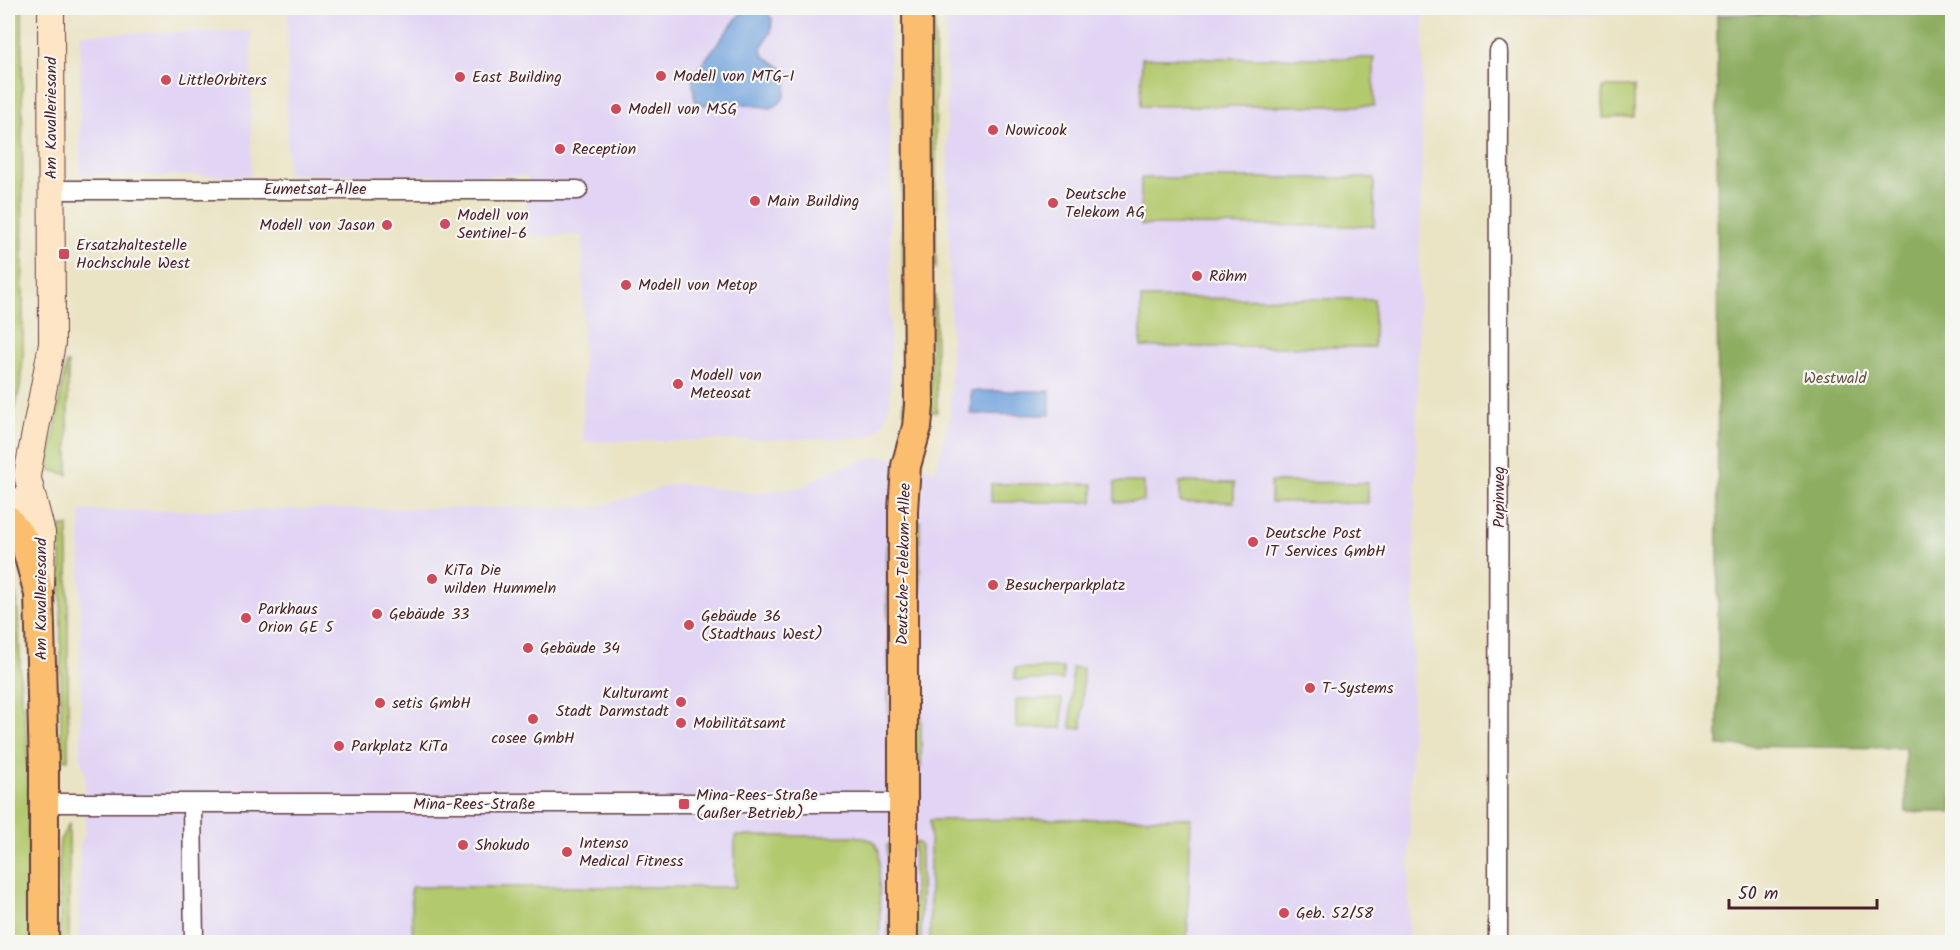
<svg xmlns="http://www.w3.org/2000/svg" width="1960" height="950" font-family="Kalam,sans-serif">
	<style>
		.built { fill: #e1d4f4 }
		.green { fill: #b2c96d; stroke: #7e744c; stroke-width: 1.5 }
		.forest { fill: #8dad60; stroke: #6c6646; stroke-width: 1.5 }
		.water { fill: #72a3dd; stroke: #5e6184; stroke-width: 1.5 }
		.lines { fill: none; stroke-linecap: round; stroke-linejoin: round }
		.street-casing { stroke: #623d42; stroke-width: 21 }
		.secondary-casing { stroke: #623d42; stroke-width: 28 }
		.primary-casing { stroke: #623d42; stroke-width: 32 }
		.street { stroke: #fff; stroke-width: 18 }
		.secondary { stroke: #fde5c5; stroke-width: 26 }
		.primary { stroke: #fbbd6e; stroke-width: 28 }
		.poi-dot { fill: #d1495b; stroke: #f6f6f2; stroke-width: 2 }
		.labels { text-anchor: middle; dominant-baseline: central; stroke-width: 4.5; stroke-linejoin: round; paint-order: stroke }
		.poi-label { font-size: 16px; fill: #4a1f2b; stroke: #f6f6f2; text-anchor: start }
		.street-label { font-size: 16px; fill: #4a1f2b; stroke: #f6f6f2 }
		.park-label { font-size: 16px; fill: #69523f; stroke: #f6f6f2 }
	</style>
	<rect width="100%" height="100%" fill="#f6f6f2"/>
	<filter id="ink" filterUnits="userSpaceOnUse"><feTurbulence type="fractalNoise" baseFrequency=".0167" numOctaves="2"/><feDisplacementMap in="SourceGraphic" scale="12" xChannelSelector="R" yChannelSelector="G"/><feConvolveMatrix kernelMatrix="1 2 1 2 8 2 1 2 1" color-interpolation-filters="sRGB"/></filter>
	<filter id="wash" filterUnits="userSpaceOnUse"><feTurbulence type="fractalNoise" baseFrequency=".008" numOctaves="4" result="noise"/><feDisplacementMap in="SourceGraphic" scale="24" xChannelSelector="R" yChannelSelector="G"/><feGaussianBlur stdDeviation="1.35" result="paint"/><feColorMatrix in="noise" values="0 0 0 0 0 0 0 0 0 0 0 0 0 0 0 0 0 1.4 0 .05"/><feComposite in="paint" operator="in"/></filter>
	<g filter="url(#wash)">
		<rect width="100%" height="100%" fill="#eae4c5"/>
		<!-- built -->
		<g class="built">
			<path d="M288 8H890V402L884 422 874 434 862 438 583 442V235L527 236V176L287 174Z"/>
			<path d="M945 8H1952V65L1717 125V15L1424 14 1408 942H79L80 847 85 832V771L81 764 80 511 598 507 677 483 751 493 799 488 833 470 876 457H887L936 471 950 416 951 351Z"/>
			<path d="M251 31V176L80 175V34Z"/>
		</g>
		<!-- green -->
		<g class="green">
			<path d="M8 8H22L23 358 20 387 8 435Z"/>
			<path d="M901 8H908L909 412H904Z"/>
			<path d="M928 8H935L936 268 931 262Z"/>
			<path d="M1142 58H1374V106H1141Z"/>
			<path d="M1603 87H1634V117L1603 118Z"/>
			<path d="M1141 178H1374V226L1141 225Z"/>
			<path d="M935 296 937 412H930L932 300Z"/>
			<path d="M1141 298 1374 299V347H1141Z"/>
			<path d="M66 363H68V475L50 470 49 463Z"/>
			<path d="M1115 482H1144V501L1115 502Z"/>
			<path d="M1180 482 1234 483V502H1180Z"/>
			<path d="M1271 482 1368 483V503L1271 502Z"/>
			<rect x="991" y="484" width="102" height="18"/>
			<path d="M913 521H920V591L917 587Z"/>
			<path d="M889 522V765L887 559Z"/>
			<path d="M61 526H68V760L61 759Z"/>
			<path d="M8 558 18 608 21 694 28 742 29 942H8Z"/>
			<path d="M920 615V674L917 671 915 621Z"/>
			<rect x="1015" y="668" width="48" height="12"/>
			<path d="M1072 668H1083L1082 728H1071Z"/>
			<path d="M921 695V767L915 762V702Z"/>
			<rect x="1016" y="699" width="46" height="29"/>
			<path d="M1191 818 1187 942H930V820Z"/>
			<path d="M69 824V942H60L59 850 60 840Z"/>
			<path d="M735 836H856L874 841 879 852 880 942 413 941 411 887H735Z"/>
			<path d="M914 842 919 843 921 848V942H914Z"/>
			<path d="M890 843 894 942H888L887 846Z"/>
		</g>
		<!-- forest -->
		<path class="forest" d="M1952 9V812H1906L1905 748 1718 746 1717 15Z"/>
		<!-- water -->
		<g class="water">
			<path d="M750 9 765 12 772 18 771 32 762 46 763 55 788 72 785 96 779 104 770 108 730 102 703 105 695 101 692 77 740 14Z"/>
			<path d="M971 391H1050V415L971 414Z"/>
		</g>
	</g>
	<g filter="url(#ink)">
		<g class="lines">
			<defs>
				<g id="street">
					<path d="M51 190H578"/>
					<path d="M45 803H903"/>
					<path d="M192 804 194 942"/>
					<path d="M1498 942 1499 51"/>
				</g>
				<g id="secondary">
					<path d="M8 498 23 512 35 537"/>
					<path d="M41 585 42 533 27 475 52 344 51 8"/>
				</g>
				<g id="primary">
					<path d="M8 520 25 542 39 594 44 767V942"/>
					<path d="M903 942V510L906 466 917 427 919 405 917 8"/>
				</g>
			</defs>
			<!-- street casing -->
			<use href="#street" class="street-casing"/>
			<!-- secondary casing -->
			<use href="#secondary" class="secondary-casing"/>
			<!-- primary casing -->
			<use href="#primary" class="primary-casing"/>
			<!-- street -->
			<use href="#street" class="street"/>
			<!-- secondary -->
			<use href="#secondary" class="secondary"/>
			<!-- primary -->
			<use href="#primary" class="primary"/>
		</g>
	</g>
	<!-- markers -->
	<g class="poi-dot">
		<circle cx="661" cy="76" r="6"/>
		<circle cx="460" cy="77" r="6"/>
		<circle cx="166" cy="80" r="6"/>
		<circle cx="616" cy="109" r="6"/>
		<circle cx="993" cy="130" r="6"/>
		<circle cx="560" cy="149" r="6"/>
		<circle cx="755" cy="201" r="6"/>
		<circle cx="1053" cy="203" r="6"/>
		<circle cx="445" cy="224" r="6"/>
		<circle cx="387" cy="225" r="6"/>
		<rect x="58" y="248" width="12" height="12" rx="3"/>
		<circle cx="1197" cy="276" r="6"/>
		<circle cx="626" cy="285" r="6"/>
		<circle cx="678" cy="384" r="6"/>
		<circle cx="1253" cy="542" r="6"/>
		<circle cx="432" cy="579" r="6"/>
		<circle cx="993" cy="585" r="6"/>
		<circle cx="377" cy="614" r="6"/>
		<circle cx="246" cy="618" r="6"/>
		<circle cx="689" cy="625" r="6"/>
		<circle cx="528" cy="648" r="6"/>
		<circle cx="1310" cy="688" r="6"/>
		<circle cx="681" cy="702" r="6"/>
		<circle cx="380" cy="703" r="6"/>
		<circle cx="533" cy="719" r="6"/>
		<circle cx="681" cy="723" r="6"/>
		<circle cx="339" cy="746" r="6"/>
		<rect x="678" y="798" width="12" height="12" rx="3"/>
		<circle cx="463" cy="845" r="6"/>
		<circle cx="567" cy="852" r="6"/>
		<circle cx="1284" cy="913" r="6"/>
	</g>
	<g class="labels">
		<!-- poi labels -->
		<g class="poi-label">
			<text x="673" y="76">Modell von MTG-I</text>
			<text x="472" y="77">East Building</text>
			<text x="178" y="80">LittleOrbiters</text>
			<text x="628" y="109">Modell von MSG</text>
			<text x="1005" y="130">Nowicook</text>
			<text x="572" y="149">Reception</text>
			<text x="1065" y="194">Deutsche<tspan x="1065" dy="18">Telekom AG</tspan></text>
			<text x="767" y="201">Main Building</text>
			<text x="457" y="215">Modell von<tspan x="457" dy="18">Sentinel-6</tspan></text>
			<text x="375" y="225" text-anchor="end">Modell von Jason</text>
			<text x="76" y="245">Ersatzhaltestelle<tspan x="76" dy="18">Hochschule West</tspan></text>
			<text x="1209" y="276">Röhm</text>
			<text x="638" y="285">Modell von Metop</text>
			<text x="690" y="375">Modell von<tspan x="690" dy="18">Meteosat</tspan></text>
			<text x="1265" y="533">Deutsche Post<tspan x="1265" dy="18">IT Services GmbH</tspan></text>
			<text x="444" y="570">KiTa Die<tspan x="444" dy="18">wilden Hummeln</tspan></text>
			<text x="1005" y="585">Besucherparkplatz</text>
			<text x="258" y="609">Parkhaus<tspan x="258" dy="18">Orion GE 5</tspan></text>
			<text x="389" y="614">Gebäude 33</text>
			<text x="701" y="616">Gebäude 36<tspan x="701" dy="18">(Stadthaus West)</tspan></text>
			<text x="540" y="648">Gebäude 34</text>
			<text x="1322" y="688">T-Systems</text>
			<text x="669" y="693" text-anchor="end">Kulturamt<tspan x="669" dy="18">Stadt Darmstadt</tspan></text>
			<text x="392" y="703">setis GmbH</text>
			<text x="693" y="723">Mobilitätsamt</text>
			<text x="533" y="738" text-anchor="middle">cosee GmbH</text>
			<text x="351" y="746">Parkplatz KiTa</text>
			<text x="696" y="795">Mina-Rees-Straße<tspan x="696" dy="18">(außer Betrieb)</tspan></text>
			<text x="579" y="843">Intenso<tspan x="579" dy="18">Medical Fitness</tspan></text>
			<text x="475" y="845">Shokudo</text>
			<text x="1296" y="913">Geb. 52/58</text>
		</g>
		<!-- street labels -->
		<g class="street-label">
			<text transform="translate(51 118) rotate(-90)">Am Kavalleriesand</text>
			<text x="315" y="189">Eumetsat-Allee</text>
			<text transform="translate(1499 497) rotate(-90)">Pupinweg</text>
			<text transform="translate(904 564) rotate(-89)">Deutsche-Telekom-Allee</text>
			<text transform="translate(41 599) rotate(-90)">Am Kavalleriesand</text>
			<text x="474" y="804">Mina-Rees-Straße</text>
		</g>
		<!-- park labels -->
		<g class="park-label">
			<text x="1835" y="378">Westwald</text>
		</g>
	</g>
	<!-- margin -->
	<rect width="1960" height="950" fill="none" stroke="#f6f6f2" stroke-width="30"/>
	<!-- scale -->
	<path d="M1729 899v9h148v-9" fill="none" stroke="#4a1f2b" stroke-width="3"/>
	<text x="1738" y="899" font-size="18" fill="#4a1f2b" stroke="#f6f6f2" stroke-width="4.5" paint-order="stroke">50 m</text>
</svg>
